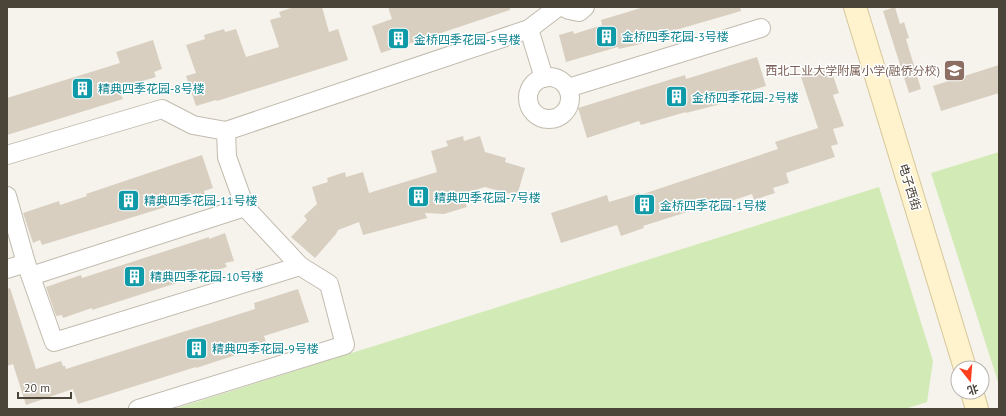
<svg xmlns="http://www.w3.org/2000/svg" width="1006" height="416" font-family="'PT Sans','Noto Sans SC',sans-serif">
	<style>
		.green { fill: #d2eab5 }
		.building { fill: #d8cfc1 }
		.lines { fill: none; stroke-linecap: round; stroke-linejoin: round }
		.street-casing { stroke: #c2bbae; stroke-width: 20 }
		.secondary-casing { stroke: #d6c79b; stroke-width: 24 }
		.street { stroke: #fff; stroke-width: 18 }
		.secondary { stroke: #fff3cd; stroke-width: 22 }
		.labels { text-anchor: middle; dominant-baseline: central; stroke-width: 3; stroke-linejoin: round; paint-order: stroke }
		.culture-label { font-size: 12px; fill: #0d838f; stroke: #fff; text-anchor: start }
		.education-label { font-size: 12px; fill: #785e54; stroke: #fff; text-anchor: end }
		.street-label { font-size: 12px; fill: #4b4439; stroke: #fff }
	</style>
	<rect width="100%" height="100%" fill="#f6f3ec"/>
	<!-- green -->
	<g class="green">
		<path d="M999 152V385L931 173Z"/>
		<path d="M879 187 933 361 927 402 905 409H174Z"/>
	</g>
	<!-- building -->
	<g class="building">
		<path d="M294 7H322L329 32 338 29 348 60 217 101 216 100 196 106 186 76 196 73 186 45 205 39 204 35 224 29 225 32 236 29 246 57 279 47 270 20 281 17 279 12Z"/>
		<path d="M388 7H510V10L381 53 372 26 392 19Z"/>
		<path d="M644 7H740L741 11 669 32V35L648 41 649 42 619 49 618 47 566 62 559 35 573 31 574 34 602 25 601 20Z"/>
		<path d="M895 7 900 24 904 22 909 38 906 39 921 89 909 93 883 11Z"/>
		<path d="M153 40 162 69 154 72 156 77 126 86 128 93 121 95 123 99 7 135V98L120 63 116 52Z"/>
		<path d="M757 57 766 86 737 95 738 98 717 105 686 113V112L641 125 639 121 587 138 578 108 685 75 686 79Z"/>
		<path d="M999 65V93L941 111 933 86Z"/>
		<path d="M830 67 839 93 833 95 844 126 833 129 838 144 831 146 835 157 786 173 789 183 773 188 775 193 754 200 752 194 704 210 703 207 643 226 644 228 621 236 617 225 561 243 551 213 607 195 609 202 639 193 640 195 778 149 775 142 818 128 801 77Z"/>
		<path d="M463 136 464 141 480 136 485 152 506 158 505 162 525 168 517 196 485 187 462 194 467 207 444 214 425 213 427 218 363 235 359 222 338 230 336 234 315 258 291 237 307 220 304 216 317 204 312 187 328 182 327 178 345 172 346 177 363 172 369 193 395 185 437 172 431 151 448 146 446 141Z"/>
		<path d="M202 155 213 188 204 191 205 195 42 245 40 240 33 243 23 213 59 201 60 205 87 196 86 194Z"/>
		<path d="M225 233 234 261 225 263 227 267 92 310V308L63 318 62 315 56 316 46 287 81 275 82 278 209 237V239Z"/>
		<path d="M10 288 36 369 61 361 63 366H65L66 369 255 309 254 303 298 289 309 322 264 336 267 345 196 368V367L78 404 73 389 26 405 13 364 7 366V289Z"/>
	</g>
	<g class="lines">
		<defs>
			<g id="street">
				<path d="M563 7 569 10 579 12 585 7"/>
				<path d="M529 29 544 78"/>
				<circle cx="549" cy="98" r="21"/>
				<path d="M568 88 761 28"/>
				<path d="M226 131 529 29 558 7"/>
				<path d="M7 155 162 109 193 125 226 131 227 157 245 207 300 266 329 284 345 345 138 409"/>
				<path d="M7 196 26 263 7 269"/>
				<path d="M26 263 54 342 300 266"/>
				<path d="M31 276 245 207"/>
			</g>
			<g id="secondary">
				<path d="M855 7 965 368"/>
				<path d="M972 392 977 409"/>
			</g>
		</defs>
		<!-- street casing -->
		<use href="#street" class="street-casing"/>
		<!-- secondary casing -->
		<use href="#secondary" class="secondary-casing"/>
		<!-- street -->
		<use href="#street" class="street"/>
		<!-- secondary -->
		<use href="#secondary" class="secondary"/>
	</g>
	<!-- icons -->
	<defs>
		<symbol id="building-square" viewBox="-11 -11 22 22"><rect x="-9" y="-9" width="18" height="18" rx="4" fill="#0f9aa8" stroke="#fff"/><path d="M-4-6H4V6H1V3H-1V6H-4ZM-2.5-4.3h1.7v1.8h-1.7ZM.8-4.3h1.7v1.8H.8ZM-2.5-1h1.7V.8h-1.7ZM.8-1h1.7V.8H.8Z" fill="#fff"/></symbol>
		<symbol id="school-square" viewBox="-11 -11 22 22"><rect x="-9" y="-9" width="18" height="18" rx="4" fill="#8d6e63" stroke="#fff"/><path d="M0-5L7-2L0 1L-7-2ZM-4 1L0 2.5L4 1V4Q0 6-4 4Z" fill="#fff"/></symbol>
	</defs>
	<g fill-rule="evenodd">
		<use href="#building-square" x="594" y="24" width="25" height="25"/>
		<use href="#building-square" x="386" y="26" width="25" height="25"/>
		<use href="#school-square" x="942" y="58" width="25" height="25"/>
		<use href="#building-square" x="70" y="76" width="25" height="25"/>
		<use href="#building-square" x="664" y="84" width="25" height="25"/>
		<use href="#building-square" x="406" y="184" width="25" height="25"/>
		<use href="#building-square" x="116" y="188" width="25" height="25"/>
		<use href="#building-square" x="632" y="192" width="25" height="25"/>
		<use href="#building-square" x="122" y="264" width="25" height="25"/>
		<use href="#building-square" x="184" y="336" width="25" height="25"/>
	</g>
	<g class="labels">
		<!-- culture labels -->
		<g class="culture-label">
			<text x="622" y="36">金桥四季花园-3号楼</text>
			<text x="414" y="39">金桥四季花园-5号楼</text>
			<text x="98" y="88">精典四季花园-8号楼</text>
			<text x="692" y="97">金桥四季花园-2号楼</text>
			<text x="434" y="197">精典四季花园-7号楼</text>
			<text x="144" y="200">精典四季花园-11号楼</text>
			<text x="660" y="205">金桥四季花园-1号楼</text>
			<text x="150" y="276">精典四季花园-10号楼</text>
			<text x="212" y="348">精典四季花园-9号楼</text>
		</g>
		<!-- education labels -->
		<g class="education-label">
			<text x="940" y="70">西北工业大学附属小学(融侨分校)</text>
		</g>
		<!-- street labels -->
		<g class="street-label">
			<text transform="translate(910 187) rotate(73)">电子西街</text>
		</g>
	</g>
	<!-- border -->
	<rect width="1006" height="416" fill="none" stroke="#4b4439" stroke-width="16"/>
	<!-- north arrow -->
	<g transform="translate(970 380) rotate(163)"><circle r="19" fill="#ffffff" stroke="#b7b4b0"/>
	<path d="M0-3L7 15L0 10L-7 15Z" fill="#fc3f1d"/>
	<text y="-6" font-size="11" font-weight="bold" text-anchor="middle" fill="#4b4439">北</text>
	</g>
	<!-- scale -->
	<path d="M18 392v6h53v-6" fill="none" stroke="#4b4439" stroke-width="2"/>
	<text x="24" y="392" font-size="12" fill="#4b4439" stroke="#ffffff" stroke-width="3" paint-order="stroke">20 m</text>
</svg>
